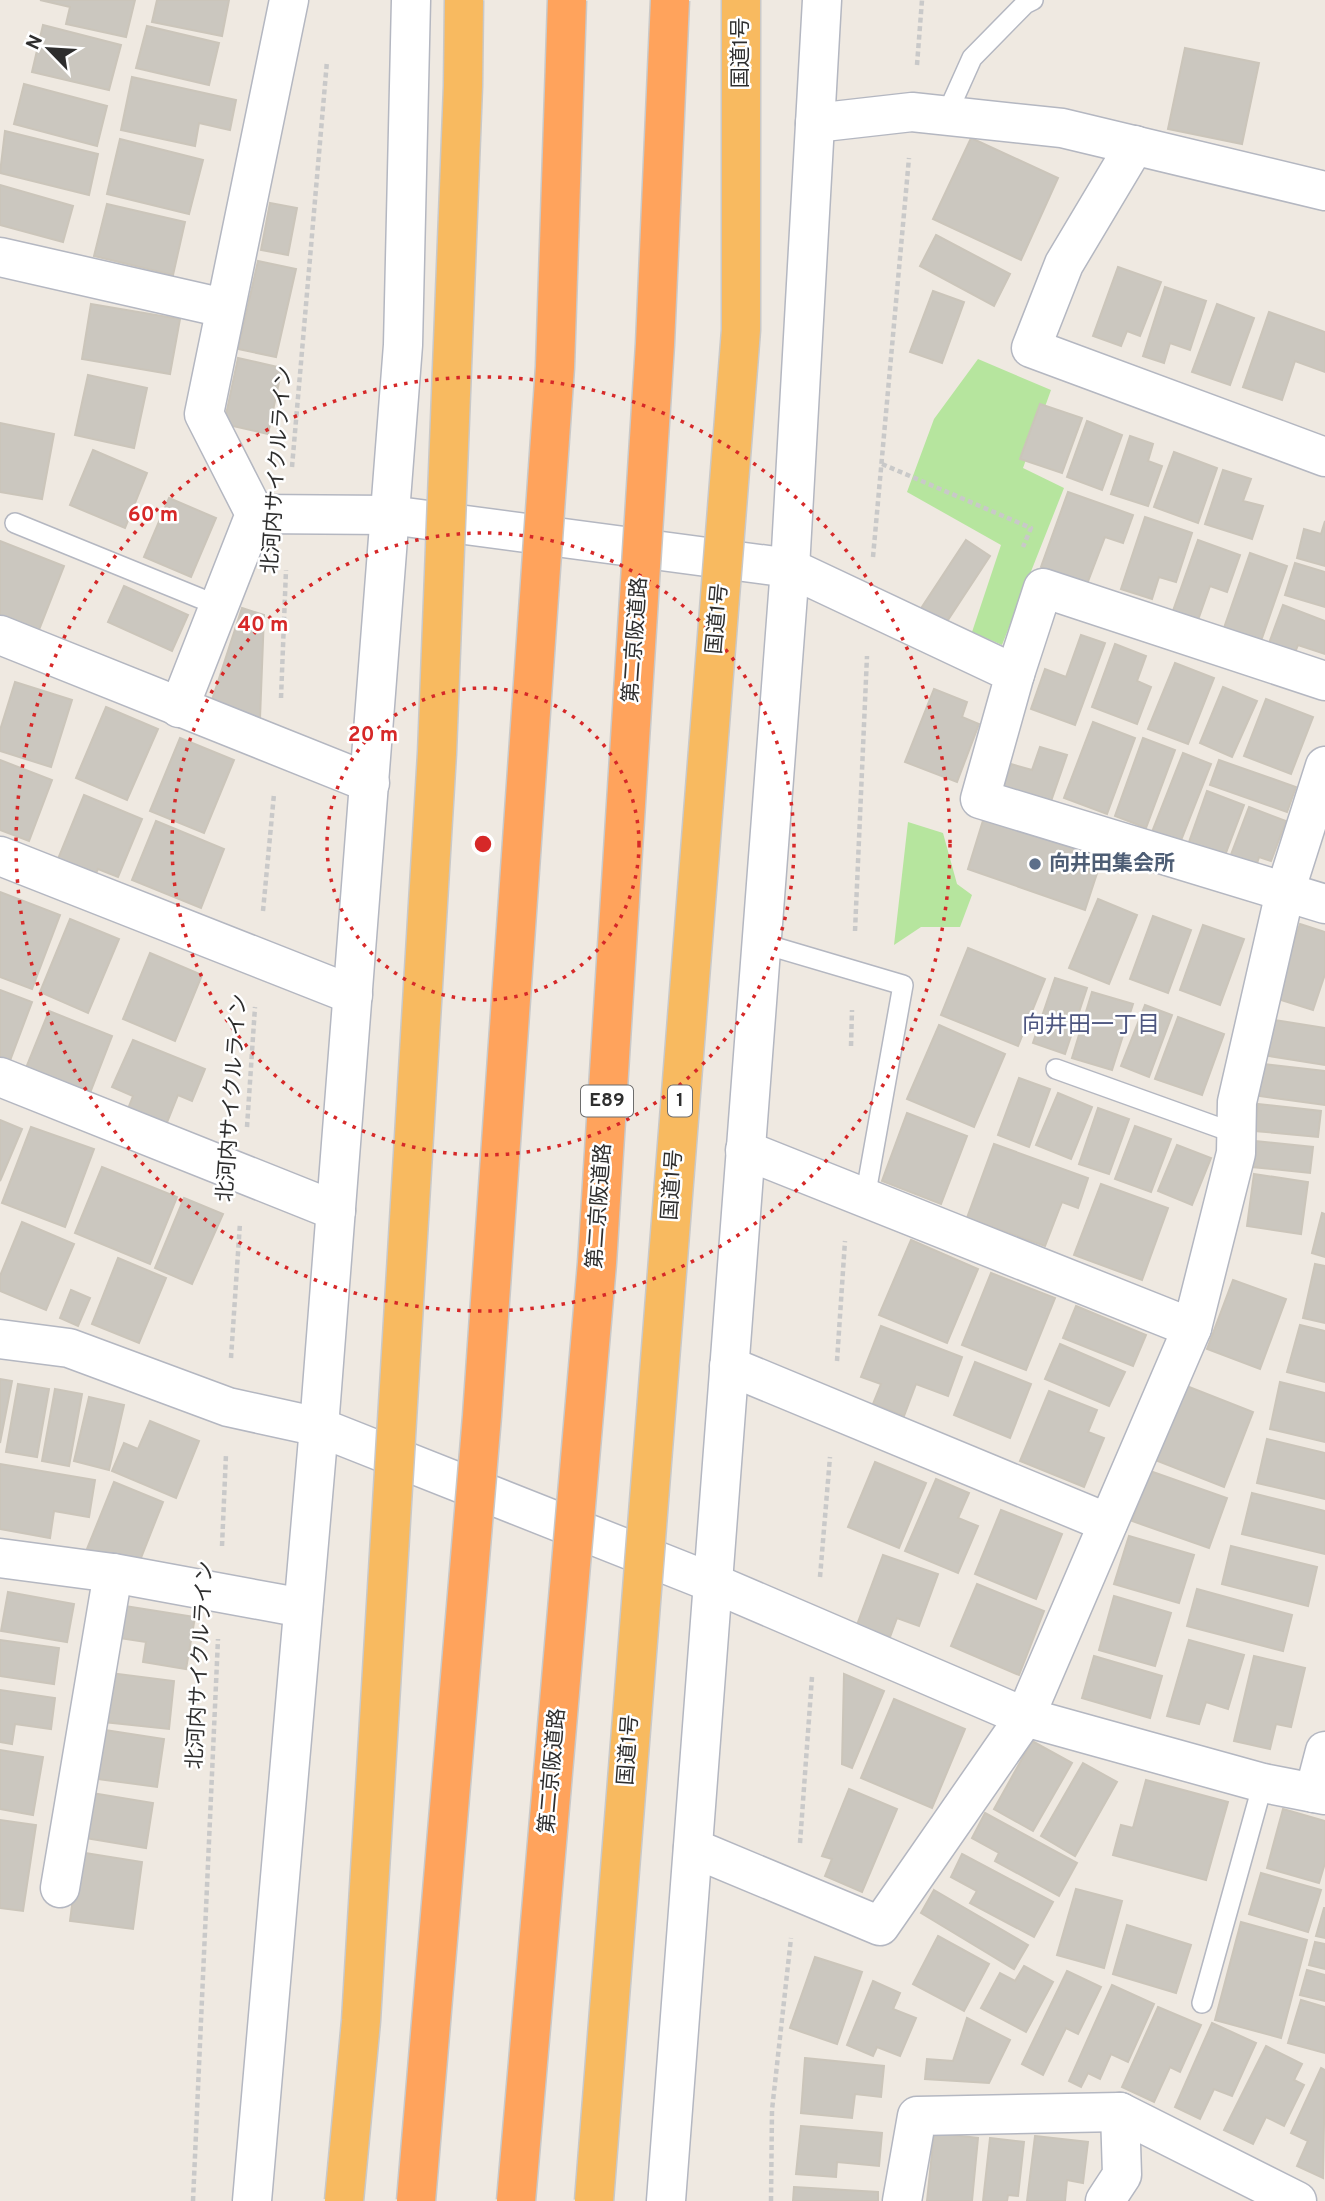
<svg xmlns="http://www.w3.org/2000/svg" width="1325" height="2201" font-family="Overpass,'Noto Sans JP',sans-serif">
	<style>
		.green { fill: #b6e59e }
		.building { fill: #cbc7bf; stroke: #cbc5ba; stroke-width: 2 }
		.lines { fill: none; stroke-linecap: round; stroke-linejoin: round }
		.service-casing { stroke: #b4b7c1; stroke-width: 22 }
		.minor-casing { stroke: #b4b7c1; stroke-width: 41 }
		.path { stroke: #c9c9c9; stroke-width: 4.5; stroke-dasharray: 5 3.5; stroke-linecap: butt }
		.service { stroke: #fff; stroke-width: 19 }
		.minor { stroke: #fff; stroke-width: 38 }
		.trunk-bridge-casing { stroke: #c9c9c9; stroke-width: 41; stroke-linecap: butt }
		.motorway-bridge-casing { stroke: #c9c9c9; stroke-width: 41; stroke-linecap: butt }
		.trunk-bridge { stroke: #f8ba60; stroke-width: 38 }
		.motorway-bridge { stroke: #ffa35c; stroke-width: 38 }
		.ring { fill: none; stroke: #d62828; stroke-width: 3.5; stroke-dasharray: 3.5 7 }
		.service-dot { fill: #5c6f8a; stroke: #fff; stroke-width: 2.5 }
		.labels { text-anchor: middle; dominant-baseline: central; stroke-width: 5; stroke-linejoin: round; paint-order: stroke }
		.shield { fill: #fff; stroke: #6d6d6d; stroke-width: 2 }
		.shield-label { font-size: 19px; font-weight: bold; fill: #2e2e2e }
		.street-label { font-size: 21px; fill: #2e2e2e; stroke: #fff }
		.service-label { font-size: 21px; font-weight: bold; fill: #4e5e75; stroke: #fff; text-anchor: start }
		.neighbourhood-label { font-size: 23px; fill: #4d5680; stroke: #fff }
		.centre { fill: #d62828; stroke: #fff; stroke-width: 3.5 }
		.ring-label { font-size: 21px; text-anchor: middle; font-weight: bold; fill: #d62828; stroke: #fff; stroke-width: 5; stroke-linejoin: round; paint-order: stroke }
	</style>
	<rect width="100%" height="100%" fill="#efe9e1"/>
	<!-- green -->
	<g class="green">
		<path d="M978 359 1051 390 1023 468 1064 488 1002 645 972 632 1001 545 907 492 934 419Z"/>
		<path d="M908 822 943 833 957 884 972 895 960 927H921L894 945Z"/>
	</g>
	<!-- building -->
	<g class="building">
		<path d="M40 0H135L126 37 66 24 70 7Z"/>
		<path d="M157 0H229L222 36 152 22Z"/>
		<path d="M43 25 121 45 109 90 32 72Z"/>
		<path d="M147 26 219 43 209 85 136 68Z"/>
		<path d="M1185 48 1259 63 1242 144 1168 129Z"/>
		<path d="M132 77 236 100 230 130 199 123 195 146 121 130Z"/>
		<path d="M24 84 107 106 97 146 14 124Z"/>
		<path d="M5 131 98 154 89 195 0 173Z"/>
		<path d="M971 138 1058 178 1021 260 933 219Z"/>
		<path d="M120 139 203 160 189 214 107 194Z"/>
		<path d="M0 185 73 206 63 242 0 225Z"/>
		<path d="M270 203 297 208 288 255 261 250Z"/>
		<path d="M107 204 185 222 173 275 94 256Z"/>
		<path d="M936 235 1010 274 994 306 920 266Z"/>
		<path d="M258 261 296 269 276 357 238 349Z"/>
		<path d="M1118 267 1161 282 1140 336 1127 331 1121 346 1093 336Z"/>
		<path d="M1165 287 1206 301 1190 350 1170 343 1164 363 1143 356Z"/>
		<path d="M933 291 964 302 942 363 910 352Z"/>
		<path d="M91 304 180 319 170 374 82 359Z"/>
		<path d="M1217 304 1254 318 1230 385 1192 372Z"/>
		<path d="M1269 312 1325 332V372L1295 361 1282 400 1243 387Z"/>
		<path d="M238 358 282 368 268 434 224 424Z"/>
		<path d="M88 375 147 388 134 448 75 435Z"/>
		<path d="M1040 404 1082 418 1062 473 1020 459Z"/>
		<path d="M1087 421 1122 435 1102 490 1067 477Z"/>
		<path d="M0 423 54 434 42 499 0 492Z"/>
		<path d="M1130 436 1153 444 1148 461 1162 466 1148 506 1111 494Z"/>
		<path d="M93 450 147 473 125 528 70 505Z"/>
		<path d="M1174 452 1217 468 1198 523 1154 507Z"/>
		<path d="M1223 470 1251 479 1243 501 1263 506 1252 539 1205 524Z"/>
		<path d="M1068 492 1133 515 1123 543 1105 537 1087 584 1041 567Z"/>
		<path d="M169 498 216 518 191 577 144 557Z"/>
		<path d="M1145 517 1192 533 1176 582 1159 577 1152 599 1121 589Z"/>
		<path d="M1325 521V566L1297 558 1304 529 1321 534Z"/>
		<path d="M966 540 990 556 942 629 918 613Z"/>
		<path d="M1198 540 1240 555 1227 592 1210 586 1198 620 1173 611Z"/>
		<path d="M0 541 64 566 37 635 0 620Z"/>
		<path d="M1250 553 1287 566 1261 641 1224 628Z"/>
		<path d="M1295 563 1325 572V607L1285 595Z"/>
		<path d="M124 586 188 615 172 651 108 622Z"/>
		<path d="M1283 605 1325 621V654L1298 645 1294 655 1268 646Z"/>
		<path d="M242 608 264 615 260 719 211 703Z"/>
		<path d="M1081 635 1105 643 1075 725 1031 709 1045 669 1066 677Z"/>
		<path d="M1115 644 1146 656 1137 681 1151 687 1137 724 1092 707Z"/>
		<path d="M1175 663 1214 678 1188 744 1148 729Z"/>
		<path d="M15 682 72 700 51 767 0 751V730Z"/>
		<path d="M1223 687 1257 701 1232 757 1200 743Z"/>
		<path d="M934 689 967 702 962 717 979 724 957 782 905 762Z"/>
		<path d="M1266 699 1313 717 1291 774 1244 756Z"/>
		<path d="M106 707 158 729 127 800 76 778Z"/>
		<path d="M1093 722 1135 738 1107 814 1064 798Z"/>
		<path d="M180 738 234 760 204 833 150 811Z"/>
		<path d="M1143 738 1175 750 1146 828 1115 816Z"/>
		<path d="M1040 747 1067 755 1049 807 1002 791 1011 764 1032 770Z"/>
		<path d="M1183 753 1211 764 1180 843 1152 832Z"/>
		<path d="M0 760 52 780 29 841 0 830Z"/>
		<path d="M1219 760 1296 787 1287 812 1210 785Z"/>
		<path d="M1207 791 1244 805 1224 858 1188 845Z"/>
		<path d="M84 795 142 819 118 877 98 869 93 879 56 864Z"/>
		<path d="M1249 807 1286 821 1271 861 1259 857 1255 870 1229 860Z"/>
		<path d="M985 814 1102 858 1085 910 968 869Z"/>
		<path d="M156 821 224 849 201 908 132 880Z"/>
		<path d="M0 892 60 915 32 989 0 977Z"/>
		<path d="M1098 899 1137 915 1109 984 1069 968Z"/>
		<path d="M1153 916 1191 930 1168 993 1130 979Z"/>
		<path d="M70 919 119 939 88 1013 40 992Z"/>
		<path d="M1300 924 1325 932V974L1313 1010 1275 998Z"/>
		<path d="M1203 925 1244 939 1220 1005 1180 990Z"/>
		<path d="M968 948 1045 979 1018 1046 941 1015Z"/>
		<path d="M150 953 202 975 175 1041 123 1019Z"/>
		<path d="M1055 978 1087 988 1065 1054 1033 1043Z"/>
		<path d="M0 990 32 1002 8 1066 0 1063Z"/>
		<path d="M1092 992 1133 1004 1112 1070 1072 1058Z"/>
		<path d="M1145 1005 1172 1015 1149 1077 1121 1066Z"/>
		<path d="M49 1011 112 1036 90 1093 26 1068Z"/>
		<path d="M1178 1017 1224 1034 1202 1095 1155 1079Z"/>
		<path d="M1268 1019 1325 1028V1065L1263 1055Z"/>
		<path d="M939 1025 1005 1054 974 1127 907 1099Z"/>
		<path d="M133 1040 205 1069 192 1101 178 1095 164 1130 126 1114 133 1096 112 1087Z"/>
		<path d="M1264 1064 1325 1071V1105L1259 1096Z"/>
		<path d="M1019 1078 1050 1089 1029 1147 998 1135Z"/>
		<path d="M1058 1093 1092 1107 1071 1159 1036 1145Z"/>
		<path d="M1258 1104 1321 1111 1318 1137 1255 1131Z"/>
		<path d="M1098 1108 1129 1119 1109 1174 1079 1164Z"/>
		<path d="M907 1113 967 1136 941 1204 882 1181Z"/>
		<path d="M0 1120 22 1129 0 1181Z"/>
		<path d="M1135 1126 1171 1139 1151 1192 1115 1179Z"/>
		<path d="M31 1127 94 1149 65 1227 2 1203Z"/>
		<path d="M1255 1141 1313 1147 1310 1173 1252 1167Z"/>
		<path d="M994 1144 1088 1178 1078 1208 1062 1202 1045 1246 967 1218Z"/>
		<path d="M1177 1145 1211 1158 1192 1205 1158 1191Z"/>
		<path d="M102 1167 177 1197 150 1264 75 1233Z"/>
		<path d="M1254 1174 1308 1182 1301 1234 1247 1226Z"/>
		<path d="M1101 1184 1168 1208 1142 1280 1074 1255Z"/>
		<path d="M184 1198 223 1214 192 1284 155 1268Z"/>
		<path d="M1322 1213 1325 1214V1257L1312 1253Z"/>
		<path d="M22 1222 74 1244 46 1310 0 1291V1276Z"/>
		<path d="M911 1240 978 1269 947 1343 879 1315Z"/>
		<path d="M118 1258 166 1278 139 1343 92 1324Z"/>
		<path d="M1315 1264 1325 1266V1323L1303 1318Z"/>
		<path d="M991 1273 1055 1298 1026 1370 962 1345Z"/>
		<path d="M1233 1280 1286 1299 1260 1369 1207 1349Z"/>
		<path d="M71 1290 90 1298 78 1326 60 1318Z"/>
		<path d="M1076 1306 1146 1335 1133 1366 1063 1338Z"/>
		<path d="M1300 1325 1325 1331V1382L1287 1372Z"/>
		<path d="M881 1326 962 1357 948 1396 916 1384 904 1416 873 1404 881 1384 861 1377Z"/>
		<path d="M1060 1344 1125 1372 1109 1406 1045 1379Z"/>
		<path d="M975 1362 1031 1384 1010 1438 954 1415Z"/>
		<path d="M0 1379 12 1381 0 1443Z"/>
		<path d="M1280 1382 1325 1393V1442L1270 1429Z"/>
		<path d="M18 1384 49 1389 37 1457 6 1452Z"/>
		<path d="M1184 1385 1253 1412 1224 1487 1155 1460Z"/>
		<path d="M55 1389 82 1394 69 1466 42 1461Z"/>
		<path d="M1049 1391 1097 1410 1088 1432 1104 1438 1084 1487 1020 1461Z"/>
		<path d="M89 1397 124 1405 109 1470 74 1461Z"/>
		<path d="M150 1421 199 1441 176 1498 112 1471 124 1443 138 1449Z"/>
		<path d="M1267 1439 1325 1453V1499L1257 1483Z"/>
		<path d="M875 1462 926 1483 899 1548 848 1527Z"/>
		<path d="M0 1464 95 1480 89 1517 54 1511 50 1538 0 1529Z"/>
		<path d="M1150 1471 1227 1498 1209 1548 1132 1521Z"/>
		<path d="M936 1479 969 1493 958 1518 978 1526 958 1573 905 1551Z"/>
		<path d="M114 1482 163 1502 137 1568 87 1549Z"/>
		<path d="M1252 1493 1325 1511V1554L1242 1534Z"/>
		<path d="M1001 1510 1062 1534 1036 1599 975 1574Z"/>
		<path d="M1129 1536 1194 1555 1179 1603 1114 1584Z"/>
		<path d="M1231 1546 1317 1567 1308 1606 1222 1584Z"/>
		<path d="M883 1555 938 1574 919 1626 897 1618 890 1637 857 1625Z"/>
		<path d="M977 1584 1044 1611 1019 1675 951 1646Z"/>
		<path d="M1197 1589 1292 1615 1283 1651 1187 1626Z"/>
		<path d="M8 1592 74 1604 67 1642 1 1631Z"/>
		<path d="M1114 1596 1171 1613 1155 1666 1099 1650Z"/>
		<path d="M125 1606 195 1617 186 1669 143 1662 146 1642 119 1638Z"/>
		<path d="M0 1640 59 1648 54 1684 0 1676Z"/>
		<path d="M1189 1640 1244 1655 1228 1709 1206 1702 1199 1724 1167 1716Z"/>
		<path d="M1094 1656 1162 1676 1150 1718 1082 1698Z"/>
		<path d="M1254 1656 1305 1668 1291 1727 1276 1724 1270 1749 1234 1741Z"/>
		<path d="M110 1673 174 1681 169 1729 104 1722Z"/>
		<path d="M844 1674 884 1691 852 1768 842 1764Z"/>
		<path d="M0 1690 55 1698 51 1729 15 1724 12 1744 0 1742Z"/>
		<path d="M894 1699 965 1729 932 1808 861 1778Z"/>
		<path d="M105 1730 164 1739 157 1787 97 1779Z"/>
		<path d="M1032 1741 1072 1763 1033 1831 994 1809Z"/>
		<path d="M0 1750 43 1757 33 1815 0 1809Z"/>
		<path d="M1083 1763 1117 1782 1075 1856 1041 1836Z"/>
		<path d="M1146 1780 1228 1802 1206 1880 1113 1855 1121 1825 1133 1828Z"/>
		<path d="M849 1789 897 1809 862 1892 825 1876 832 1859 822 1856Z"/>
		<path d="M92 1793 153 1803 146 1848 85 1838Z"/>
		<path d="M1283 1809 1325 1821V1863L1319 1883 1267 1868Z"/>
		<path d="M985 1813 1077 1863 1059 1896 995 1861 999 1853 972 1838Z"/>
		<path d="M0 1820 36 1825 23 1911 0 1908Z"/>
		<path d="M79 1852 142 1862 133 1929 70 1921Z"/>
		<path d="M962 1854 1053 1902 1034 1937 970 1903 977 1891 951 1877Z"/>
		<path d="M1261 1873 1321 1890 1308 1932 1249 1914Z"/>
		<path d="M1076 1889 1122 1901 1104 1968 1057 1955Z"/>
		<path d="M934 1890 1028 1945 1014 1969 921 1913Z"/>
		<path d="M1324 1908H1325V1938L1316 1936Z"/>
		<path d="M1241 1922 1307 1940 1281 2038 1215 2020Z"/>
		<path d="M1127 1925 1191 1945 1176 1993 1113 1974Z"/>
		<path d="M938 1936 989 1964 964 2011 913 1984Z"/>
		<path d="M1315 1942 1325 1944V1969L1309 1965Z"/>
		<path d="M815 1957 862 1972 837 2044 790 2028Z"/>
		<path d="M1024 1966 1053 1982 1026 2032 981 2008 1000 1973 1015 1981Z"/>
		<path d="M1307 1970 1325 1975V2001L1300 1995Z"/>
		<path d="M1067 1971 1101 1987 1078 2034 1066 2028 1043 2075 1022 2064Z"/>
		<path d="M873 1981 900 1993 893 2009 916 2018 900 2056 877 2047 873 2056 847 2045Z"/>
		<path d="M1112 1985 1154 2004 1128 2062 1111 2054 1100 2079 1088 2073 1081 2087 1069 2081Z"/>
		<path d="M1301 2000 1325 2007V2053L1288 2043Z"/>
		<path d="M1158 2007 1201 2025 1180 2072 1170 2067 1154 2102 1122 2087Z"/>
		<path d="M967 2018 1010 2040 989 2083 925 2079 927 2059 953 2061Z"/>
		<path d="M1212 2023 1256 2043 1232 2096 1214 2089 1200 2119 1175 2107Z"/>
		<path d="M1266 2046 1302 2064 1294 2080 1304 2085 1284 2126 1266 2117 1253 2144 1224 2130Z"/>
		<path d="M805 2058 884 2066 881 2097 855 2094 852 2118 801 2113Z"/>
		<path d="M1321 2068 1325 2070 1323 2178 1297 2166 1308 2141 1291 2133Z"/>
		<path d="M801 2126 882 2133 879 2166 837 2162 836 2177 796 2174Z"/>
		<path d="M934 2133 978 2138 972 2201H927Z"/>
		<path d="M1035 2136 1088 2142 1083 2183 1067 2180 1065 2201H1027Z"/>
		<path d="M990 2138 1024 2142 1018 2196 1008 2195 1007 2201H983Z"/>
		<path d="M794 2187 878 2192V2201H793Z"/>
	</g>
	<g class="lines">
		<defs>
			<g id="service">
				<path d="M946 116 972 58 1025 4 1033 0"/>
				<path d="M15 523 219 606"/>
				<path d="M761 943 903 985 865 1198"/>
				<path d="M1056 1069 1237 1134"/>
				<path d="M1202 2003 1263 1783"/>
			</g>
			<g id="minor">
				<path d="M815 123 912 112 1062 128 1325 191"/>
				<path d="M1135 145 1064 264 1031 348 1325 457"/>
				<path d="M0 257 224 308"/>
				<path d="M255 514 390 515 790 568 1015 674 980 799 1325 904"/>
				<path d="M0 635 370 783"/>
				<path d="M1015 674 1043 588 1325 681"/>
				<path d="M179 708 255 514 204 414 289 0"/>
				<path d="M0 856 353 995"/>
				<path d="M0 1077 336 1211"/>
				<path d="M1192 1328 1236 1153 1237 1102 1285 892 1325 766"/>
				<path d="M0 1339 69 1348 228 1407 319 1427 713 1583 1025 1717 1263 1783 1325 1795"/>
				<path d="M729 1366 1108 1523"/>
				<path d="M0 1558 113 1573 303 1608"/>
				<path d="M1314 1793 1325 1751"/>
				<path d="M693 1848 880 1926 1025 1717 1192 1328 745 1150"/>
				<path d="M60 1888 113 1573"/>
				<path d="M252 2201 319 1427 403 345 411 0"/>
				<path d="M666 2201 790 568 822 0"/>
				<path d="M902 2201 917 2116 1120 2112 1297 2201"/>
				<path d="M1105 2201 1122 2175 1120 2112"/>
			</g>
		</defs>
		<!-- service casing -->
		<use href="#service" class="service-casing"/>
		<!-- minor casing -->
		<use href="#minor" class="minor-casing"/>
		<!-- path -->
		<g class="path">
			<path d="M917 65 922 0"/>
			<path d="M882 464 1031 528 1023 547"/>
			<path d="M292 467 327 61"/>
			<path d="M873 557 909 158"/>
			<path d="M281 698 286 570"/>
			<path d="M263 911 274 794"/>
			<path d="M855 931 867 656"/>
			<path d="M851 1046 852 1010"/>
			<path d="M247 1127 255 1007"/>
			<path d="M231 1358 240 1223"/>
			<path d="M837 1361 845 1241"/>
			<path d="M222 1546 226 1454"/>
			<path d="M820 1577 830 1457"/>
			<path d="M800 1843 812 1677"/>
			<path d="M193 2201 218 1639"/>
			<path d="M771 2201 772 2110 791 1938"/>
		</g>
		<!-- service -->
		<use href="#service" class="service"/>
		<!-- minor -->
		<use href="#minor" class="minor"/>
		<defs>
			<g id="trunk-bridge">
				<path d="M344 2201 361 2021 437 753 463 86 464 0"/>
				<path d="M594 2201 741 330V0"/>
			</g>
			<g id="motorway-bridge">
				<path d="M416 2201 482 1416 555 367 567 0"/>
				<path d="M516 2201 597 1263 655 344 670 0"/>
			</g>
		</defs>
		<!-- trunk-bridge casing -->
		<use href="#trunk-bridge" class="trunk-bridge-casing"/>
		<!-- motorway-bridge casing -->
		<use href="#motorway-bridge" class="motorway-bridge-casing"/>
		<!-- trunk-bridge -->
		<use href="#trunk-bridge" class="trunk-bridge"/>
		<!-- motorway-bridge -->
		<use href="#motorway-bridge" class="motorway-bridge"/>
	</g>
	<!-- distance rings -->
	<g class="ring">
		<circle cx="483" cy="844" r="156"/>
		<circle cx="483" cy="844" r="311"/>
		<circle cx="483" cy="844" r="467"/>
	</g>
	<!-- markers -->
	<circle class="service-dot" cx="1035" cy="864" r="7"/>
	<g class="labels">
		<!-- shield labels -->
		<g class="shield">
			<rect x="581" y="1085.5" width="52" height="31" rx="5"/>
			<rect x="668" y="1085.5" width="24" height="31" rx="5"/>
		</g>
		<g class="shield-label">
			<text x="607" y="1101">E89</text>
			<text x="680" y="1101">1</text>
		</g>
		<!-- street labels -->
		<g class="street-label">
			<text transform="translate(741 53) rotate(-90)">国道1号</text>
			<text transform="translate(278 470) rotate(-86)">北河内サイクルライン</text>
			<text transform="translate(718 619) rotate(-85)">国道1号</text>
			<text transform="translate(636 640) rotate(-86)">第二京阪道路</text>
			<text transform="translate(233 1098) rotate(-86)">北河内サイクルライン</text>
			<text transform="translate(673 1185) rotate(-86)">国道1号</text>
			<text transform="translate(600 1206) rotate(-86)">第二京阪道路</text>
			<text transform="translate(201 1665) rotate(-87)">北河内サイクルライン</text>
			<text transform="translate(629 1750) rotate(-86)">国道1号</text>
			<text transform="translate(553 1771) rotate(-85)">第二京阪道路</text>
		</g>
		<!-- service labels -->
		<g class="service-label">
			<text x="1049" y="864">向井田集会所</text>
		</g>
		<!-- neighbourhood labels -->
		<g class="neighbourhood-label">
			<text x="1091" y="1026">向井田一丁目</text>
		</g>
	</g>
	<circle cx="483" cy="844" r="10" class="centre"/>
	<g class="ring-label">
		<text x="153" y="521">60 m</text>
		<text x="263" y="631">40 m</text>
		<text x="373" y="741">20 m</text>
	</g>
	<!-- north arrow -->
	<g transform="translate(49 49) rotate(295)" stroke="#ffffff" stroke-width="5" paint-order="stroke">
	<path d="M0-5L12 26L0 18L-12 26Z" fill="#2e2e2e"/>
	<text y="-10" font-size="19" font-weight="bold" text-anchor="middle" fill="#2e2e2e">N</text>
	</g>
</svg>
